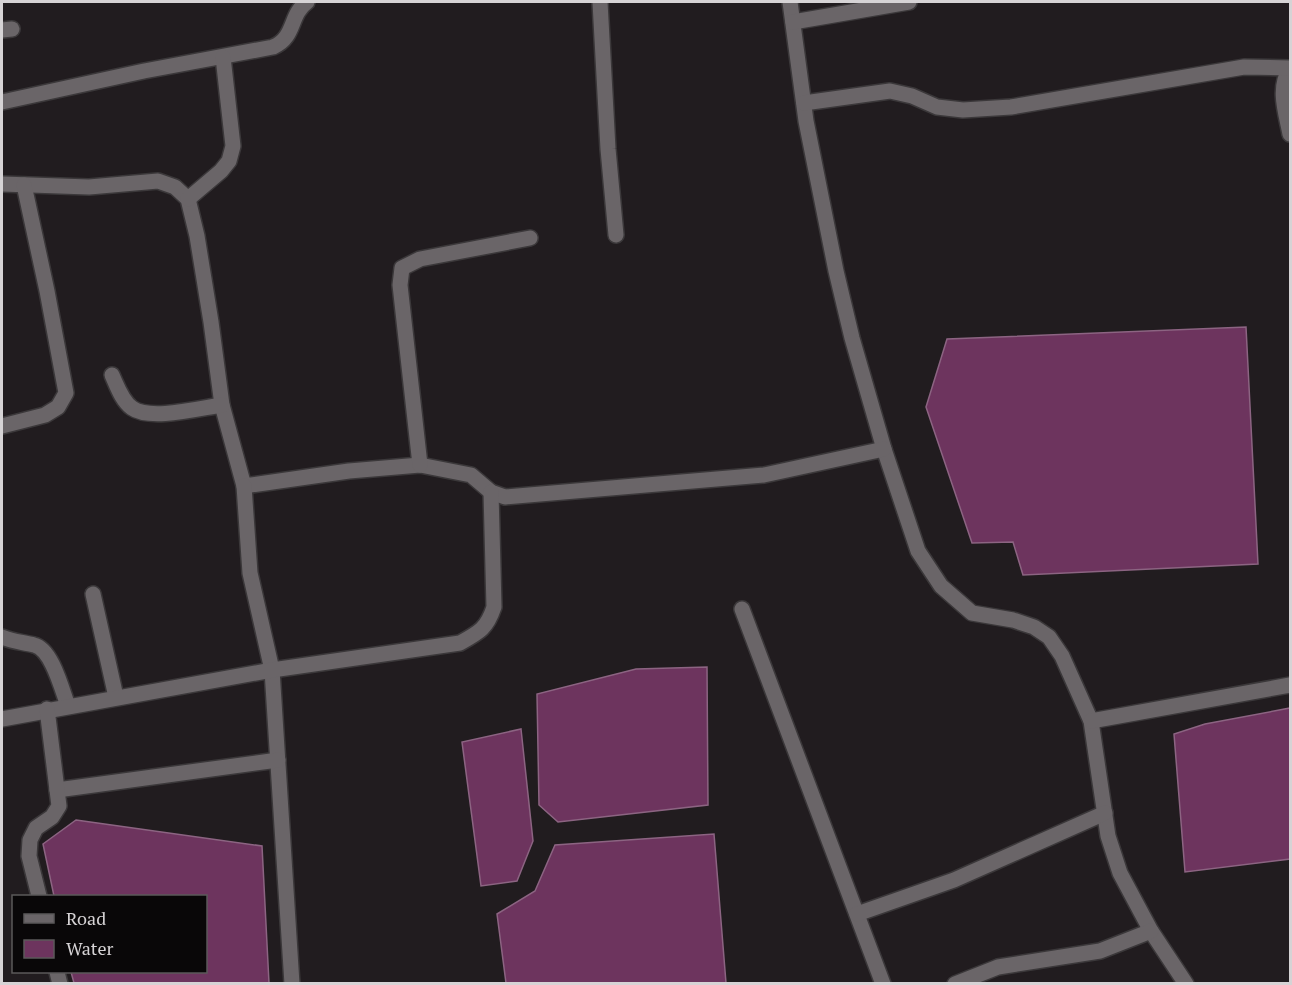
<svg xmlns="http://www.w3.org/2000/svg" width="1292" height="985" font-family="'PT Serif',serif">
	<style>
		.water { fill: #6d345e; stroke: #8c6482; stroke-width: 1.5 }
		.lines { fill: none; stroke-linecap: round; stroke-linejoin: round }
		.minor-casing { stroke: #3b383a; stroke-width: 18 }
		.minor { stroke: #6a6568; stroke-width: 15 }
	</style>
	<rect width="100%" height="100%" fill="#211c1f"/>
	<!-- water -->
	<g class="water">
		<path d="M1246 327 1258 564 1023 575 1013 542 972 543 926 407 947 339Z"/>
		<path d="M707 667 708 805 558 822 539 805 537 694 636 669Z"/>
		<path d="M1290 708V859L1185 872 1174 734 1205 724Z"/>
		<path d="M521 729 533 841 517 881 481 886 462 742Z"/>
		<path d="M76 820 262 846 269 983H74L71 972H206V896H54L43 844Z"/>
		<path d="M714 834 726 983H506L497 914 535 891 555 845Z"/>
	</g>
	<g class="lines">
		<defs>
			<g id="minor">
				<path d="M600 2 608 149 616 235"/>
				<path d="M790 2 806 121 836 271 852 338 884 449 918 551 941 586 972 613 1013 620 1034 627 1049 637 1062 656 1091 721 1108 836 1120 873 1151 931 1186 984"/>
				<path d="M793 22 909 2"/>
				<path d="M2 30 12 29"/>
				<path d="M1290 69C1277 88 1286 113 1290 134"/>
				<path d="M2 102 144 71 273 47C296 37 289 15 307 2"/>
				<path d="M804 103 890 91 912 96 937 107 963 110 1011 107 1244 67 1290 68"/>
				<path d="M2 184 89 187 158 181 175 187 188 199 197 236 211 322 222 405 244 486 349 471 420 465 471 475 491 492 505 497 764 475 884 449"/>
				<path d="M188 199 221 171 229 161 233 146 223 57"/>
				<path d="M112 375C117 386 122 401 132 408 150 421 200 408 222 405"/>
				<path d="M2 426 45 415 58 407 66 393 47 291 24 185"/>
				<path d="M420 465 400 285 402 268 420 259 530 238"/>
				<path d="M244 486 250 573 272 670 292 984"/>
				<path d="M93 594 116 697"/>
				<path d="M742 609 883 984"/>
				<path d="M2 637C13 642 23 642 34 645 52 649 62 690 68 706"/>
				<path d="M2 719 272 670 460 643C480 632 487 628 494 607L491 492"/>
				<path d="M1091 721 1290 685"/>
				<path d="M57 790 278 760"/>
				<path d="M39 896 29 856 30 840 36 828 52 817 59 806 47 709"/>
				<path d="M857 914 954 880 1105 813"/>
				<path d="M57 972 60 984"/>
				<path d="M955 984 998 967 1100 951 1151 931"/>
			</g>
		</defs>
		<!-- minor casing -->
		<use href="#minor" class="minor-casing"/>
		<!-- minor -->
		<use href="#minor" class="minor"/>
	</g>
	<!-- border -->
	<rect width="1292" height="985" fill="none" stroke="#d6d3d5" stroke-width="6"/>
	<!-- legend -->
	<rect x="12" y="895" width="195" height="78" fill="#090708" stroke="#5b595a" stroke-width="1.5"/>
	<rect x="24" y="914" width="30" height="9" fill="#6a6568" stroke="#5b595a" stroke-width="1.5"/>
	<text x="66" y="925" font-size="18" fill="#d6d3d5">Road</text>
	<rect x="24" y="940" width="30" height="18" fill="#6d345e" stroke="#5b595a" stroke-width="1.5"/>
	<text x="66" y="955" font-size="18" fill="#d6d3d5">Water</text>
</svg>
